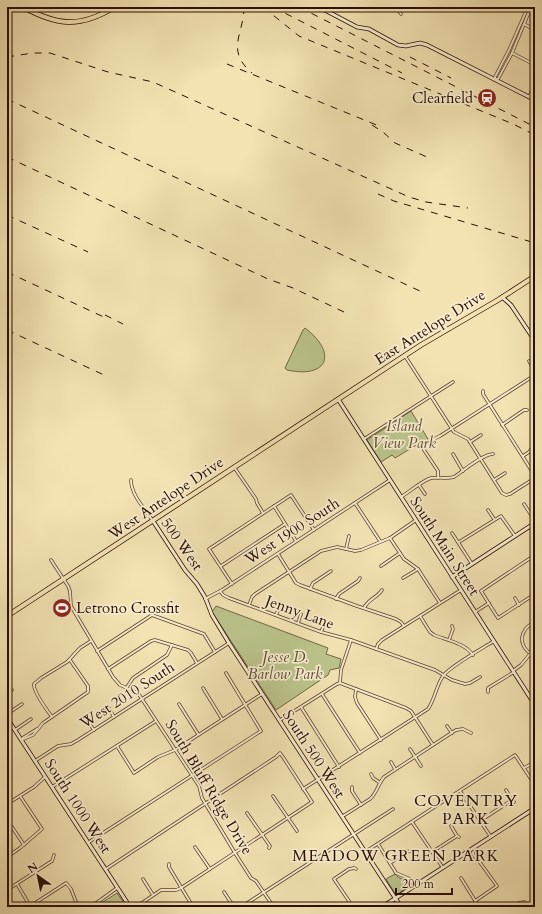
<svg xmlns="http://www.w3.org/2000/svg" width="542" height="914" font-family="Cardo,serif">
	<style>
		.green { fill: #bbc48c; stroke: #726847 }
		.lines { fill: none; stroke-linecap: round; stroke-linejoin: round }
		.street-casing { stroke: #5c422e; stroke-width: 3.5 }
		.secondary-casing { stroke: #2a0c02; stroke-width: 4.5 }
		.primary-casing { stroke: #2a0c02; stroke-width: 5.5 }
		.street { stroke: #f7edce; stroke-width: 2 }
		.secondary { stroke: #f7edce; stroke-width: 3 }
		.primary { stroke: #f3e3b3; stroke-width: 4 }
		.rail { stroke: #2a0c02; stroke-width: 1; stroke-dasharray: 7 7; stroke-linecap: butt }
		.labels { text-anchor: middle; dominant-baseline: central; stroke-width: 3.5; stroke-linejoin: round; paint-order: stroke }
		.poi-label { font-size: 15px; fill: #2a0c02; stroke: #f7edce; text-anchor: end }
		.street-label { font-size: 15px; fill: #2a0c02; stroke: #f7edce }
		.park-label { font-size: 15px; font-style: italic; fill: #5d4c32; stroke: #f7edce }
		.neighbourhood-label { font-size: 16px; letter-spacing: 1px; fill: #2a0c02; stroke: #f7edce }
	</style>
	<rect width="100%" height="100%" fill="#f3e3b3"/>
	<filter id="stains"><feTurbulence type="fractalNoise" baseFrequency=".005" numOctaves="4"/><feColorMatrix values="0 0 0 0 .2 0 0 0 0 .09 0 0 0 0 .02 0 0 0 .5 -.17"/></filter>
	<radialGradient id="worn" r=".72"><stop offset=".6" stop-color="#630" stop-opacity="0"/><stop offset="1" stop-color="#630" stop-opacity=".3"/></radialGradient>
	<!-- green -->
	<g class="green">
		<path d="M305 328C338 353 328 379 287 370L285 368 303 330Z"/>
		<path d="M411 411 428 439 421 444H418L395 458 392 455 381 462 367 440Z"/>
		<path d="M216 606 328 648 326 654 341 659 339 668 330 670 328 675 276 710 212 612Z"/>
		<path d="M395 874C399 880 408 879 411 885L396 895 386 879Z"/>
		<path d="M117 893 124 903 117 907H95Z"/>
	</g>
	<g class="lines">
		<defs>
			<g id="street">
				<path d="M85 7 88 10"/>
				<path d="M396 7 401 14"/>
				<path d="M524 24 535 30"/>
				<path d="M512 53 535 65"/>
				<path d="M496 79H498L512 53 531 7"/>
				<path d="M495 80V77L509 50 528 7"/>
				<path d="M529 97 535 84"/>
				<path d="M405 356 454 432 468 439 502 493 506 495 510 494 535 478"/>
				<path d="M529 361 535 371"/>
				<path d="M483 391V394L535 476"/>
				<path d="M502 425 524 410H527"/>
				<path d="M364 439 453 382"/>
				<path d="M470 442 481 435"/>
				<path d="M453 454 463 471"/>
				<path d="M523 456 529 452 535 444"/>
				<path d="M234 467 256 499 257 503 263 513"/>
				<path d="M438 478V471L424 450 423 446 426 443 440 436 535 375"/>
				<path d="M131 480C131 495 145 509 153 521"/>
				<path d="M494 480 505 473"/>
				<path d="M419 485 425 494"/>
				<path d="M401 497C409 492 422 481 431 478 439 477 446 479 454 477 463 471 483 454 493 454"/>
				<path d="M355 503 380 541"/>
				<path d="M524 504 535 521"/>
				<path d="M274 506 296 541"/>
				<path d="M488 510 494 519"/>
				<path d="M452 533 472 564"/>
				<path d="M390 538 404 559 418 569 440 603"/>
				<path d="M459 542 501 516 515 536"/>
				<path d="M346 549 349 536"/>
				<path d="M278 554 296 583 300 585 357 606 396 619 401 622 404 626"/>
				<path d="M535 555 481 591 498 618 535 594"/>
				<path d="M51 560 68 586 70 591 71 606 113 677 120 685 138 693 199 786 202 798 235 853 251 878 256 881 273 906 275 907"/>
				<path d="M221 566 285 524"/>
				<path d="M381 566 400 553"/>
				<path d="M403 578 418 569"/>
				<path d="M232 584 209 549 291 495 314 530"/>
				<path d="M310 589 313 583 331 571"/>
				<path d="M220 591 223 595 229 598 321 632 351 640 435 670 452 680 465 684 470 683 480 677"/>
				<path d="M515 598 519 605"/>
				<path d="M205 599 222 590 390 480"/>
				<path d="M336 599 339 594 358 581 360 578"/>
				<path d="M249 605 252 597 255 594 321 551 337 547 355 551 361 550 390 538 416 520"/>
				<path d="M364 608C368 599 377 598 382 590"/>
				<path d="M475 612 489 603"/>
				<path d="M276 615 280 606"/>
				<path d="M420 616 430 632 434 635C446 640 465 643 473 655"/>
				<path d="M535 622C531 624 527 626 525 630 518 640 524 652 535 655"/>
				<path d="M298 623 301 614"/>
				<path d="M321 632 325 622"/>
				<path d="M449 640 453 629 452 626"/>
				<path d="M376 649 378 644 382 640 461 590"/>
				<path d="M97 651 152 615 204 634 215 652"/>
				<path d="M108 669 151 641 155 640 188 650 191 653 197 663"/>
				<path d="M513 671 521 665 530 654"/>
				<path d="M340 683 406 708 411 711 433 745"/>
				<path d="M340 683 341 670 351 640"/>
				<path d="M127 687 133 678 167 655 172 645"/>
				<path d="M203 688 222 719"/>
				<path d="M356 689 355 697 357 703 381 740"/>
				<path d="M488 692V688L514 672"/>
				<path d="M7 693 12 690"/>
				<path d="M322 694 360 753"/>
				<path d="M179 704 198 734"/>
				<path d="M301 707 339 767"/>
				<path d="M109 708 114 717"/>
				<path d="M7 714 22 704"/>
				<path d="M52 717C47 710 33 692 34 684L41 678 67 662 80 648 91 641"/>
				<path d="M280 720 337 684 340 683"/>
				<path d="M88 722 94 730"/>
				<path d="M447 726 452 733"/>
				<path d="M15 730 31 719"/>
				<path d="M21 740 33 735 43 723 88 692V686L70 660"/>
				<path d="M21 740 24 737 37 729"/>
				<path d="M117 746 134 773 158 757 175 750 262 694"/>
				<path d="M410 749 421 766"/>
				<path d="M35 761 58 746 71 744 78 740 229 643"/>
				<path d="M391 762 395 769"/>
				<path d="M524 768 535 762"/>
				<path d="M371 774 373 778 379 782"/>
				<path d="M52 787 156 721"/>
				<path d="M352 787V791L361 805"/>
				<path d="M303 789 428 709C435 699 436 686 443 676 449 667 483 648 494 641"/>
				<path d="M506 790 512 800 514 802"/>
				<path d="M460 791 491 837"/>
				<path d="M273 796 297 831"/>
				<path d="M7 804 34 787 45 777"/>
				<path d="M247 813 270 846 269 848"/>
				<path d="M343 816 370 799C377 793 378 784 384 777L456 730 463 729 471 733"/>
				<path d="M480 821 512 800"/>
				<path d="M412 822 443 868"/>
				<path d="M451 826 457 836 459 837"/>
				<path d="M12 827 24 845"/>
				<path d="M89 842 261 731 226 673"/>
				<path d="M378 844 396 873 410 879 415 886"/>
				<path d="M195 847 210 869"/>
				<path d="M365 852 515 755 535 785"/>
				<path d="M432 852 457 836"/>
				<path d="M473 852V854L475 857H476L497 886 475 901"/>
				<path d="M7 857 20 848 42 829 20 796"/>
				<path d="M390 863 406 852 411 851"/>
				<path d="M169 864V867L193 907"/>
				<path d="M106 869 276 757 280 753 283 757 312 802 181 888 176 890H161L136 907"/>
				<path d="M461 878 479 907"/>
				<path d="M143 879 153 895"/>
				<path d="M17 884 30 906"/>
				<path d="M7 890 52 861 54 855"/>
				<path d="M224 892 234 907"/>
				<path d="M29 907 66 883 71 889 78 907"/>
				<path d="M86 907 95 904 117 888"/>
				<path d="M241 907 393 809"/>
				<path d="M353 907 334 879 349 869 354 868 356 869"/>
				<path d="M514 907 519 903 524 902"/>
			</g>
			<g id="secondary">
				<path d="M319 7 357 27 369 29 398 45 406 46 420 43 427 45 535 100"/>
				<path d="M502 297 511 305 535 341"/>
				<path d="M338 399 535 705"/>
				<path d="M153 521 185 570 197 584 205 597 212 615 229 643 401 907"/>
				<path d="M452 577 535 523"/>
				<path d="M7 718 130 907"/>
				<path d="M382 907 535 808"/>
			</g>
			<g id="primary">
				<path d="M23 7C58 26 80 28 115 7"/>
				<path d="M7 616 421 345 498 300 535 276"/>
			</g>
		</defs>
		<!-- street casing -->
		<use href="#street" class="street-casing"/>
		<!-- secondary casing -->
		<use href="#secondary" class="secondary-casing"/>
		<!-- primary casing -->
		<use href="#primary" class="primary-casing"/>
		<!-- street -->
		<use href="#street" class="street"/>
		<!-- secondary -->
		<use href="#secondary" class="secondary"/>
		<!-- primary -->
		<use href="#primary" class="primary"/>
		<!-- rail -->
		<g class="rail">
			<path d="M244 7C244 34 225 50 252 73"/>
			<path d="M263 7 299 36 513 124 535 135"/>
			<path d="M273 7 402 73"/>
			<path d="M299 7 535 127"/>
			<path d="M7 57 33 53H50L108 72 153 82 409 197 426 202 468 208"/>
			<path d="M410 57 451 78"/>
			<path d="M227 64 379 126"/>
			<path d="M7 99 422 292"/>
			<path d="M372 125 383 132 395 143 427 157"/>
			<path d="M7 157 268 279 293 288 344 312"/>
			<path d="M378 194 394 201 535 243"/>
			<path d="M7 215 88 252"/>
			<path d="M7 272 108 319"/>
			<path d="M105 315 123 324"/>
			<path d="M7 330 104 375"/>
		</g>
	</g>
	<!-- icons -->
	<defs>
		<symbol id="station-disc" viewBox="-11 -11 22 22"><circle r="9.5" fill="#8f2418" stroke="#f7edce"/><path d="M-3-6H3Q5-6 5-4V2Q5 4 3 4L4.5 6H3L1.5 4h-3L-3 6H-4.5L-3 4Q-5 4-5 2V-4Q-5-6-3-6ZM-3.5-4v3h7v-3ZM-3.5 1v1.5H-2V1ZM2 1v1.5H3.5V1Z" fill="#fff"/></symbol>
		<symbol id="stadium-disc" viewBox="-11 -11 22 22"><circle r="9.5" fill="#8f2418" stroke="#f7edce"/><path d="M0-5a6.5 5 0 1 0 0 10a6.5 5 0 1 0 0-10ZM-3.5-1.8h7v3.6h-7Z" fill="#fff"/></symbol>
	</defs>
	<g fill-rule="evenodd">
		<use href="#station-disc" x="476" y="87" width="22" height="22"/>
		<use href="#stadium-disc" x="51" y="597" width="22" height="22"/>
	</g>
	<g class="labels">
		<!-- poi labels -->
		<g class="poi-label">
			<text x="473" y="98">Clearfield</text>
			<text x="76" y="608" text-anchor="start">Letrono Crossfit</text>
		</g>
		<!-- street labels -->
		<g class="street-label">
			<text transform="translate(430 327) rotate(-32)">East Antelope Drive</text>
			<text transform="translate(166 498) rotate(-34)">West Antelope Drive</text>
			<text transform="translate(292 531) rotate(-33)">West 1900 South</text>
			<text transform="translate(182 544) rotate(55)">500 West</text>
			<text transform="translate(445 546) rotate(57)">South Main Street</text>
			<text transform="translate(300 612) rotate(20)">Jenny Lane</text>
			<text transform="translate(127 695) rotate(-33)">West 2010 South</text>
			<text transform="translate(314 754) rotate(57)">South 500 West</text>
			<text transform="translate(209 787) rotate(59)">South Bluff Ridge Drive</text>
			<text transform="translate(78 806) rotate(57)">South 1000 West</text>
		</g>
		<!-- park labels -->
		<g class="park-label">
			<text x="404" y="426">Island<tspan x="404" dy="17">View Park</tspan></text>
			<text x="285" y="657">Jesse D.<tspan x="285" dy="17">Barlow Park</tspan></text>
		</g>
		<!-- neighbourhood labels -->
		<g class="neighbourhood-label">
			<text x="466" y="801">COVENTRY<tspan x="466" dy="18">PARK</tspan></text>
			<text x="396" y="856">MEADOW GREEN PARK</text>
		</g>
	</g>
	<!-- margin -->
	<rect width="542" height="914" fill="none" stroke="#f3e3b3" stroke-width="24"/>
	<rect x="8" y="8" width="526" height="898" fill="none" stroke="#2a0c02" stroke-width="2"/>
	<rect x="12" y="12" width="518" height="890" fill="none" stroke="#2a0c02"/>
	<!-- north arrow -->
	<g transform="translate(38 876) rotate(327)" stroke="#f7edce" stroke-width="3" paint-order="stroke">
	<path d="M0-3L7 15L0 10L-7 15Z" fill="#2a0c02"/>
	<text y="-6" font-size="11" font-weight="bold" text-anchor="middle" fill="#2a0c02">N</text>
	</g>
	<!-- scale -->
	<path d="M396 888v6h56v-6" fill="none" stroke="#2a0c02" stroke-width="2"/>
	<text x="402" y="888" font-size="12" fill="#2a0c02" stroke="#f7edce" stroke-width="3" paint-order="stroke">200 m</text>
	<rect width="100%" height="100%" filter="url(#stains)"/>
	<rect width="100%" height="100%" fill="url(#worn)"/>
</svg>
